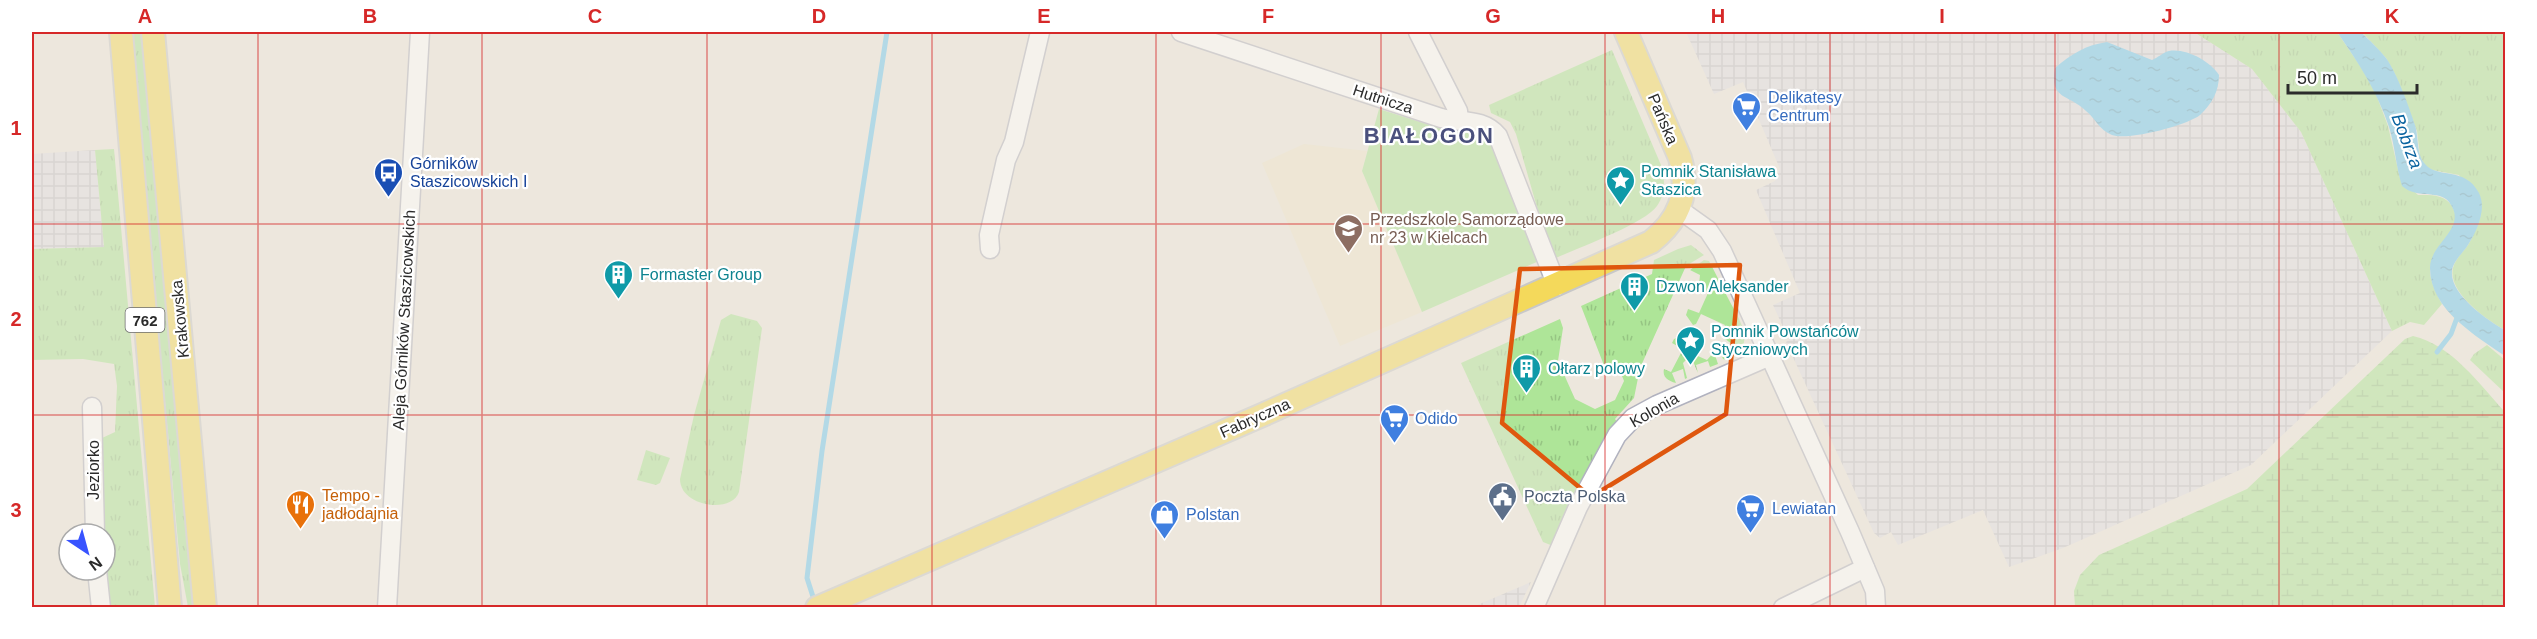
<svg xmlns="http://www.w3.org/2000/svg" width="2537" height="639" font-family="Helvetica,sans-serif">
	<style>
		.industrial { fill: url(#industrial-grid) }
		.education { fill: #efe5cc }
		.grass { fill: url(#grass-tufts) }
		.wetland { fill: url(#wetland-marsh) }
		.garden { fill: #aee598 }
		.water { fill: url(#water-ripples) }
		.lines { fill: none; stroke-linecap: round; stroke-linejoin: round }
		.stream { stroke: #6dc8f2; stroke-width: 5 }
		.minor-casing { stroke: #b1b2bf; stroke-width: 21 }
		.major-casing { stroke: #c8c8c8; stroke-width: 26 }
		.minor { stroke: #fff; stroke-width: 18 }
		.major { stroke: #f4d95b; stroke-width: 22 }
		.marked { fill: none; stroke: #df570e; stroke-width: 4.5; stroke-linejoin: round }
		.grid { fill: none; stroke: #d62828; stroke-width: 1.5; stroke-opacity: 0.55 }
		.labels { text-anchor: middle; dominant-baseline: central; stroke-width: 4.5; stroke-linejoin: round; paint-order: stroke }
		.shield { fill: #fff; stroke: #6b6b6b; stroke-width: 1.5 }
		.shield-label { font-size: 15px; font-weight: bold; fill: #2b2b2b }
		.shop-label { font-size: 16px; fill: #366cbe; stroke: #fff; text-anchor: start }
		.street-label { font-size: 16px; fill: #2b2b2b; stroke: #fff }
		.transit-label { font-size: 16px; fill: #164399; stroke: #fff; text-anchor: start }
		.culture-label { font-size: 16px; fill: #0d838f; stroke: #fff; text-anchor: start }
		.education-label { font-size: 16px; fill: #785e54; stroke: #fff; text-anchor: start }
		.food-label { font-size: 16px; fill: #c56008; stroke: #fff; text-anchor: start }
		.service-label { font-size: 16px; fill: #4e5e75; stroke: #fff; text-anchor: start }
		.water-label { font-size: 18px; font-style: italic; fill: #0a64a0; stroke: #fff }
		.district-label { font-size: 22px; font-weight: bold; letter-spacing: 1.5px; fill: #4a507d; stroke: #fff }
		.neatline { fill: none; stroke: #d62828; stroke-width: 2 }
		.grid-label { font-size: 20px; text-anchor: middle; font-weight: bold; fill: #d62828 }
	</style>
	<defs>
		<pattern id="industrial-grid" width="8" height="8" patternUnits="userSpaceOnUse" patternTransform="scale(1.5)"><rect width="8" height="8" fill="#e0dde5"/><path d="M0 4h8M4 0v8" fill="none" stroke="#c0bec5"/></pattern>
		<pattern id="grass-tufts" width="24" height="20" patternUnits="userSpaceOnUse" patternTransform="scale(1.5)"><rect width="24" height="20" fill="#aee598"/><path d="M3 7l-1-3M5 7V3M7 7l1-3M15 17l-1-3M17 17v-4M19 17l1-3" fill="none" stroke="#96c583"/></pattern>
		<pattern id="wetland-marsh" width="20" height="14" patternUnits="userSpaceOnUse" patternTransform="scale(1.5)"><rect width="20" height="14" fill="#aee598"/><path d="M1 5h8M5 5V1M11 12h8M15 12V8" fill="none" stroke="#96c583"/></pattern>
		<pattern id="water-ripples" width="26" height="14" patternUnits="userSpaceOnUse" patternTransform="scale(1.5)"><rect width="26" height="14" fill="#6dc8f2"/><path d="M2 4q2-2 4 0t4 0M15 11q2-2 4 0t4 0" fill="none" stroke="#5aa3c4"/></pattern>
	</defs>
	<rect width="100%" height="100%" fill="#ede7dd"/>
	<!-- industrial -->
	<g class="industrial">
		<path d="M1686 32H2194L2252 69 2301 132 2392 331 2251 465 2063 548 2009 567 1983 510 1898 545 1891 532 1880 538 1874 533 1786 342 1789 340 1773 305 1800 293 1756 190 1775 181 1780 169 1743 82 1714 94Z"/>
		<path d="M95 150 104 247 32 249V154Z"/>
		<path d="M1531 582 1519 607H1473L1482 603Z"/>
	</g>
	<!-- education -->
	<path class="education" d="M1304 144 1367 151 1362 171 1422 312 1340 346 1262 163Z"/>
	<!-- grass -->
	<g class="grass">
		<path d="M131 32H142L195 607H188L180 564Z"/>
		<path d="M2194 32H2337L2365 73 2376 94 2388 126 2400 178 2418 195C2431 195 2444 194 2452 206 2465 227 2436 244 2431 264 2427 276 2436 293 2442 304L2424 325 2410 322 2392 331 2301 132 2252 69Z"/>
		<path d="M2362 32H2505V330C2488 321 2447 292 2453 268 2455 259 2463 252 2468 245 2474 235 2478 224 2481 214L2459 175 2432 170 2425 166 2420 156 2417 131 2395 74 2386 58Z"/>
		<path d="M1612 50 1661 165C1665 179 1666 193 1657 206 1644 224 1580 247 1556 258L1548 246 1516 134 1510 122 1491 113 1489 105Z"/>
		<path d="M114 149 155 607H109L102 509V438L115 432 117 386 114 364 83 359 32 360V249L104 247 95 150Z"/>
		<path d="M1691 245 1704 255 1686 266 1640 368 1634 398 1615 419 1617 422 1593 459 1553 546 1543 542 1461 363 1560 319 1563 328 1558 361 1575 399 1595 409 1615 400 1624 381 1617 363 1605 368 1581 306 1652 274 1654 260 1678 249Z"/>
		<path d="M731 314 757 321 762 328 739 492C732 514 680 507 680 479L694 415 721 320Z"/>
		<path d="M1681 336 1689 339 1684 350 1707 360 1714 352 1718 364 1710 367 1708 361 1696 365 1698 373 1692 359H1687L1683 363 1687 378 1685 379 1683 369 1672 373 1676 383C1668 381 1662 377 1664 369L1671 372 1683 349 1672 343 1674 339Z"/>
		<path d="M2487 345 2505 360V393L2470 360 2474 354Z"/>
		<path d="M646 450 670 458 660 483 656 485 637 480Z"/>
	</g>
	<!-- wetland -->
	<path class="wetland" d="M2413 336C2452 345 2479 384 2505 412V607H2075L2074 591 2080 575 2099 555 2247 489 2405 339Z"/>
	<!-- garden -->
	<g class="garden">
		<path d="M1379 109 1449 131 1480 134 1489 140 1539 261 1422 312 1362 171Z"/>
		<path d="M1704 260 1709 261C1716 274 1722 287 1729 300 1740 321 1759 347 1726 360L1723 359 1720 352 1727 355 1732 344 1721 336 1725 325 1701 314 1696 324 1693 325 1686 315 1688 309 1699 313 1708 293 1699 285 1700 275 1690 270Z"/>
	</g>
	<!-- water -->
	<g class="water">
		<path d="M2337 32H2361C2369 40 2379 49 2386 58 2397 73 2409 107 2415 125 2419 138 2416 154 2425 164 2437 179 2465 166 2479 193 2487 209 2477 231 2468 245 2463 253 2452 262 2452 272 2450 294 2488 321 2505 330V356C2476 336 2429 309 2430 267 2431 242 2469 228 2449 202 2439 189 2418 200 2402 186 2396 167 2395 146 2389 127 2377 91 2358 62 2337 32Z"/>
		<path d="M2107 42 2152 60C2157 58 2164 52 2169 51 2186 48 2210 61 2219 75 2219 91 2212 104 2200 115 2188 125 2128 141 2112 135 2099 130 2096 119 2086 111 2069 94 2049 100 2055 68 2071 54 2086 45 2107 42Z"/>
	</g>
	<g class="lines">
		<!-- stream -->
		<g class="stream">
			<path d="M2437 352 2451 334 2458 315"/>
			<path d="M815 603 807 578 822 451 887 32"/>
		</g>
		<defs>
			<g id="minor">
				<path d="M1181 32 1441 118C1462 123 1483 118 1498 136L1557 286"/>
				<path d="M1418 32 1458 111 1459 120"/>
				<path d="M1680 210 1708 230 1722 251 1850 532 1875 591 1876 608"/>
				<path d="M990 249 989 235 1006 160 1014 142 1040 32"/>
				<path d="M92 407 95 534"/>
				<path d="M97 570 101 608"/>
				<path d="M387 608 420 32"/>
				<path d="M1534 608 1578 507 1617 435 1633 418 1657 405 1770 356"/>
				<path d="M1783 608 1865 568"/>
			</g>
			<g id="major">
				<path d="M121 32 170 608"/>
				<path d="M153 32 205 608"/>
				<path d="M817 608 1260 416 1651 242C1679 220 1690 193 1680 158L1626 32"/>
			</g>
		</defs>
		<!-- minor casing -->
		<use href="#minor" class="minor-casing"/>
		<!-- major casing -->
		<use href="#major" class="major-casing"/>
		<!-- minor -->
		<use href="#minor" class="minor"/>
		<!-- major -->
		<use href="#major" class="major"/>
	</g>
	<!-- marked area -->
	<path d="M0 0H2537V639H0ZM1740 265 1726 414 1591 497 1502 423 1520 269Z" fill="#ede7dd" fill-opacity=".55" fill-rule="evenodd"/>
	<path class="marked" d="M1740 265 1726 414 1591 497 1502 423 1520 269Z"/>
	<!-- grid -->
	<path class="grid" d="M258 32V608M482 32V608M707 32V608M932 32V608M1156 32V608M1381 32V608M1605 32V608M1830 32V608M2055 32V608M2279 32V608M32 224H2506M32 415H2506"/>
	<!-- icons -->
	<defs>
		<symbol id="supermarket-pin" viewBox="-11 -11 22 30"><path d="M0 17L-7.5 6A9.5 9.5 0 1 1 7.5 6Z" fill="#3f7fe0" stroke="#fff"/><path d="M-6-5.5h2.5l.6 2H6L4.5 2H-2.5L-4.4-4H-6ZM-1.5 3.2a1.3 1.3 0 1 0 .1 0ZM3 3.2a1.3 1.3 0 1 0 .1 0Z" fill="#fff"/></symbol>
		<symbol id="bus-pin" viewBox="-11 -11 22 30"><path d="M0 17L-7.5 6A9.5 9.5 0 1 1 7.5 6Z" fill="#1a4fb4" stroke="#fff"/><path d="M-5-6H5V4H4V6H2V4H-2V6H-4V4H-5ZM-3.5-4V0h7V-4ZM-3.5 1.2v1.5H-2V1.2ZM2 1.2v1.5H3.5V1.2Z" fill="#fff"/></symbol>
		<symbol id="sight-pin" viewBox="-11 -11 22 30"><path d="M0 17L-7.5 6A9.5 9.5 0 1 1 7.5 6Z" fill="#0f9aa8" stroke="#fff"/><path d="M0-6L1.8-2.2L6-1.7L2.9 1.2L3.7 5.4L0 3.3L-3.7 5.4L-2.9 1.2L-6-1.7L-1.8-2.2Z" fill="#fff"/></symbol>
		<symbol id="school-pin" viewBox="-11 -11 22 30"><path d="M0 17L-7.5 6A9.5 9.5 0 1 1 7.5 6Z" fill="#8d6e63" stroke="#fff"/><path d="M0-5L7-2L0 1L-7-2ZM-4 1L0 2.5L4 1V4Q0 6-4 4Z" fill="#fff"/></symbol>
		<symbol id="building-pin" viewBox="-11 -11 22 30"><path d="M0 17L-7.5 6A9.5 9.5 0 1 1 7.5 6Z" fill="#0f9aa8" stroke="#fff"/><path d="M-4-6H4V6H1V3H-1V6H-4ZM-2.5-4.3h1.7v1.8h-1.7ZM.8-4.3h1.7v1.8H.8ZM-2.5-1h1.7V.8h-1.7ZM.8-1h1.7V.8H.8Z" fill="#fff"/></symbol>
		<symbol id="civic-pin" viewBox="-11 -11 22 30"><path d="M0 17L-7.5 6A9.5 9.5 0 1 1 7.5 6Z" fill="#5c6f8a" stroke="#fff"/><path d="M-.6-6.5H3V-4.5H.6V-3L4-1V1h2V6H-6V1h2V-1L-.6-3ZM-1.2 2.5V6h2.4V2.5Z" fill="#fff"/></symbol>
		<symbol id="restaurant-pin" viewBox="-11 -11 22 30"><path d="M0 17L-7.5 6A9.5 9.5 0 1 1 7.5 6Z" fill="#e8710a" stroke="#fff"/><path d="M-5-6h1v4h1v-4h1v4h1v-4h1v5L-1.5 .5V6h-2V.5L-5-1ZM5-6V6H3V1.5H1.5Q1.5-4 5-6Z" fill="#fff"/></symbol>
		<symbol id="shop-pin" viewBox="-11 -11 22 30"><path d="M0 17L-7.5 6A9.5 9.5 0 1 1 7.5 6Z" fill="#3f7fe0" stroke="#fff"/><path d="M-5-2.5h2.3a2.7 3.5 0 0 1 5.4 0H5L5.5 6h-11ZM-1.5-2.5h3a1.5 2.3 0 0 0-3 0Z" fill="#fff"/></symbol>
	</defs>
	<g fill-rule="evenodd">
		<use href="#supermarket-pin" x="1730" y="90" width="33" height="45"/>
		<use href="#bus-pin" x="372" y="156" width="33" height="45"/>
		<use href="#sight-pin" x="1604" y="164" width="33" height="45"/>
		<use href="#school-pin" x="1332" y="212" width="33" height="45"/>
		<use href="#building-pin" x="602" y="258" width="33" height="45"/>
		<use href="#building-pin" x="1618" y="270" width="33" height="45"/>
		<use href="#sight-pin" x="1674" y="324" width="33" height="45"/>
		<use href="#building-pin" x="1510" y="352" width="33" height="45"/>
		<use href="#supermarket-pin" x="1378" y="402" width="33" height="45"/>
		<use href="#civic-pin" x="1486" y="480" width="33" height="45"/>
		<use href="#restaurant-pin" x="284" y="488" width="33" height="45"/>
		<use href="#supermarket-pin" x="1734" y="492" width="33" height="45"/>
		<use href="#shop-pin" x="1148" y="498" width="33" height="45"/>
	</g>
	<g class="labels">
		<!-- shield labels -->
		<rect class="shield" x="125.5" y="308" width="39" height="24" rx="4.5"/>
		<g class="shield-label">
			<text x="145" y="320">762</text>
		</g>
		<!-- shop labels -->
		<g class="shop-label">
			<text x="1768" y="97">Delikatesy<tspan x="1768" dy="18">Centrum</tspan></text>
			<text x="1415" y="418">Odido</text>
			<text x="1772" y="508">Lewiatan</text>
			<text x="1186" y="514">Polstan</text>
		</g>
		<!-- street labels -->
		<g class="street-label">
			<text transform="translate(1383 99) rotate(18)">Hutnicza</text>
			<text transform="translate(1663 119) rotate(67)">Pańska</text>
			<text transform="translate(180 319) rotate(-95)">Krakowska</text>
			<text transform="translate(404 320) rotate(-87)">Aleja Górników Staszicowskich</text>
			<text transform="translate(1654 410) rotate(-30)">Kolonia</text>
			<text transform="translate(1255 418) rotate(-24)">Fabryczna</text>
			<text transform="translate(93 470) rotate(-90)">Jeziorko</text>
		</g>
		<!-- transit labels -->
		<g class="transit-label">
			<text x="410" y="163">Górników<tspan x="410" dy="18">Staszicowskich I</tspan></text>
		</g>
		<!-- culture labels -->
		<g class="culture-label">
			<text x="1641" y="171">Pomnik Stanisława<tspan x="1641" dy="18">Staszica</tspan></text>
			<text x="640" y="274">Formaster Group</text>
			<text x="1656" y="286">Dzwon Aleksander</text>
			<text x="1711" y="331">Pomnik Powstańców<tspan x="1711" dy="18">Styczniowych</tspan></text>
			<text x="1548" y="368">Ołtarz polowy</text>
		</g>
		<!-- education labels -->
		<g class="education-label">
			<text x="1370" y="219">Przedszkole Samorządowe<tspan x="1370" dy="18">nr 23 w Kielcach</tspan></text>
		</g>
		<!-- food labels -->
		<g class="food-label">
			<text x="322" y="495">Tempo -<tspan x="322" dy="18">jadłodajnia</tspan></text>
		</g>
		<!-- service labels -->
		<g class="service-label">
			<text x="1524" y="496">Poczta Polska</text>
		</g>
		<!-- water labels -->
		<g class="water-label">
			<text transform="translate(2407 141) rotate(69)">Bobrza</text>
		</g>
		<!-- district labels -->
		<g class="district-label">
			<text x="1429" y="135">BIAŁOGON</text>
		</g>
	</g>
	<!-- border -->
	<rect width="2537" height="639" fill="none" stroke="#ffffff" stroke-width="66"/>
	<!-- north arrow -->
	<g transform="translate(87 552) rotate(144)"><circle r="28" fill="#ffffff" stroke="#aaaaaa" stroke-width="1.5"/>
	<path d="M0-4.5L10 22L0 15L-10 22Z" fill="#3853ff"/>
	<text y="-9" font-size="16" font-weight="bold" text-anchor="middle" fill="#2b2b2b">N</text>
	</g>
	<!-- scale -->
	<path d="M2288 84v9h129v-9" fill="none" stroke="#2b2b2b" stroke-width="3"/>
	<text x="2297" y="84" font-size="18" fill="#2b2b2b" stroke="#ffffff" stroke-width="4.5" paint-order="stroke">50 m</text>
	<rect x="33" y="33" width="2471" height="573" class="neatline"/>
	<g class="grid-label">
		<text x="145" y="23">A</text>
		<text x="370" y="23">B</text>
		<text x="595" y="23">C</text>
		<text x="819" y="23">D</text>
		<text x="1044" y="23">E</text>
		<text x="1268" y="23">F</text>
		<text x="1493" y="23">G</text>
		<text x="1718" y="23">H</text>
		<text x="1942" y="23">I</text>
		<text x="2167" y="23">J</text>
		<text x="2392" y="23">K</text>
		<text x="16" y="135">1</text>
		<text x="16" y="326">2</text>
		<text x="16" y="517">3</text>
	</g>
</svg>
